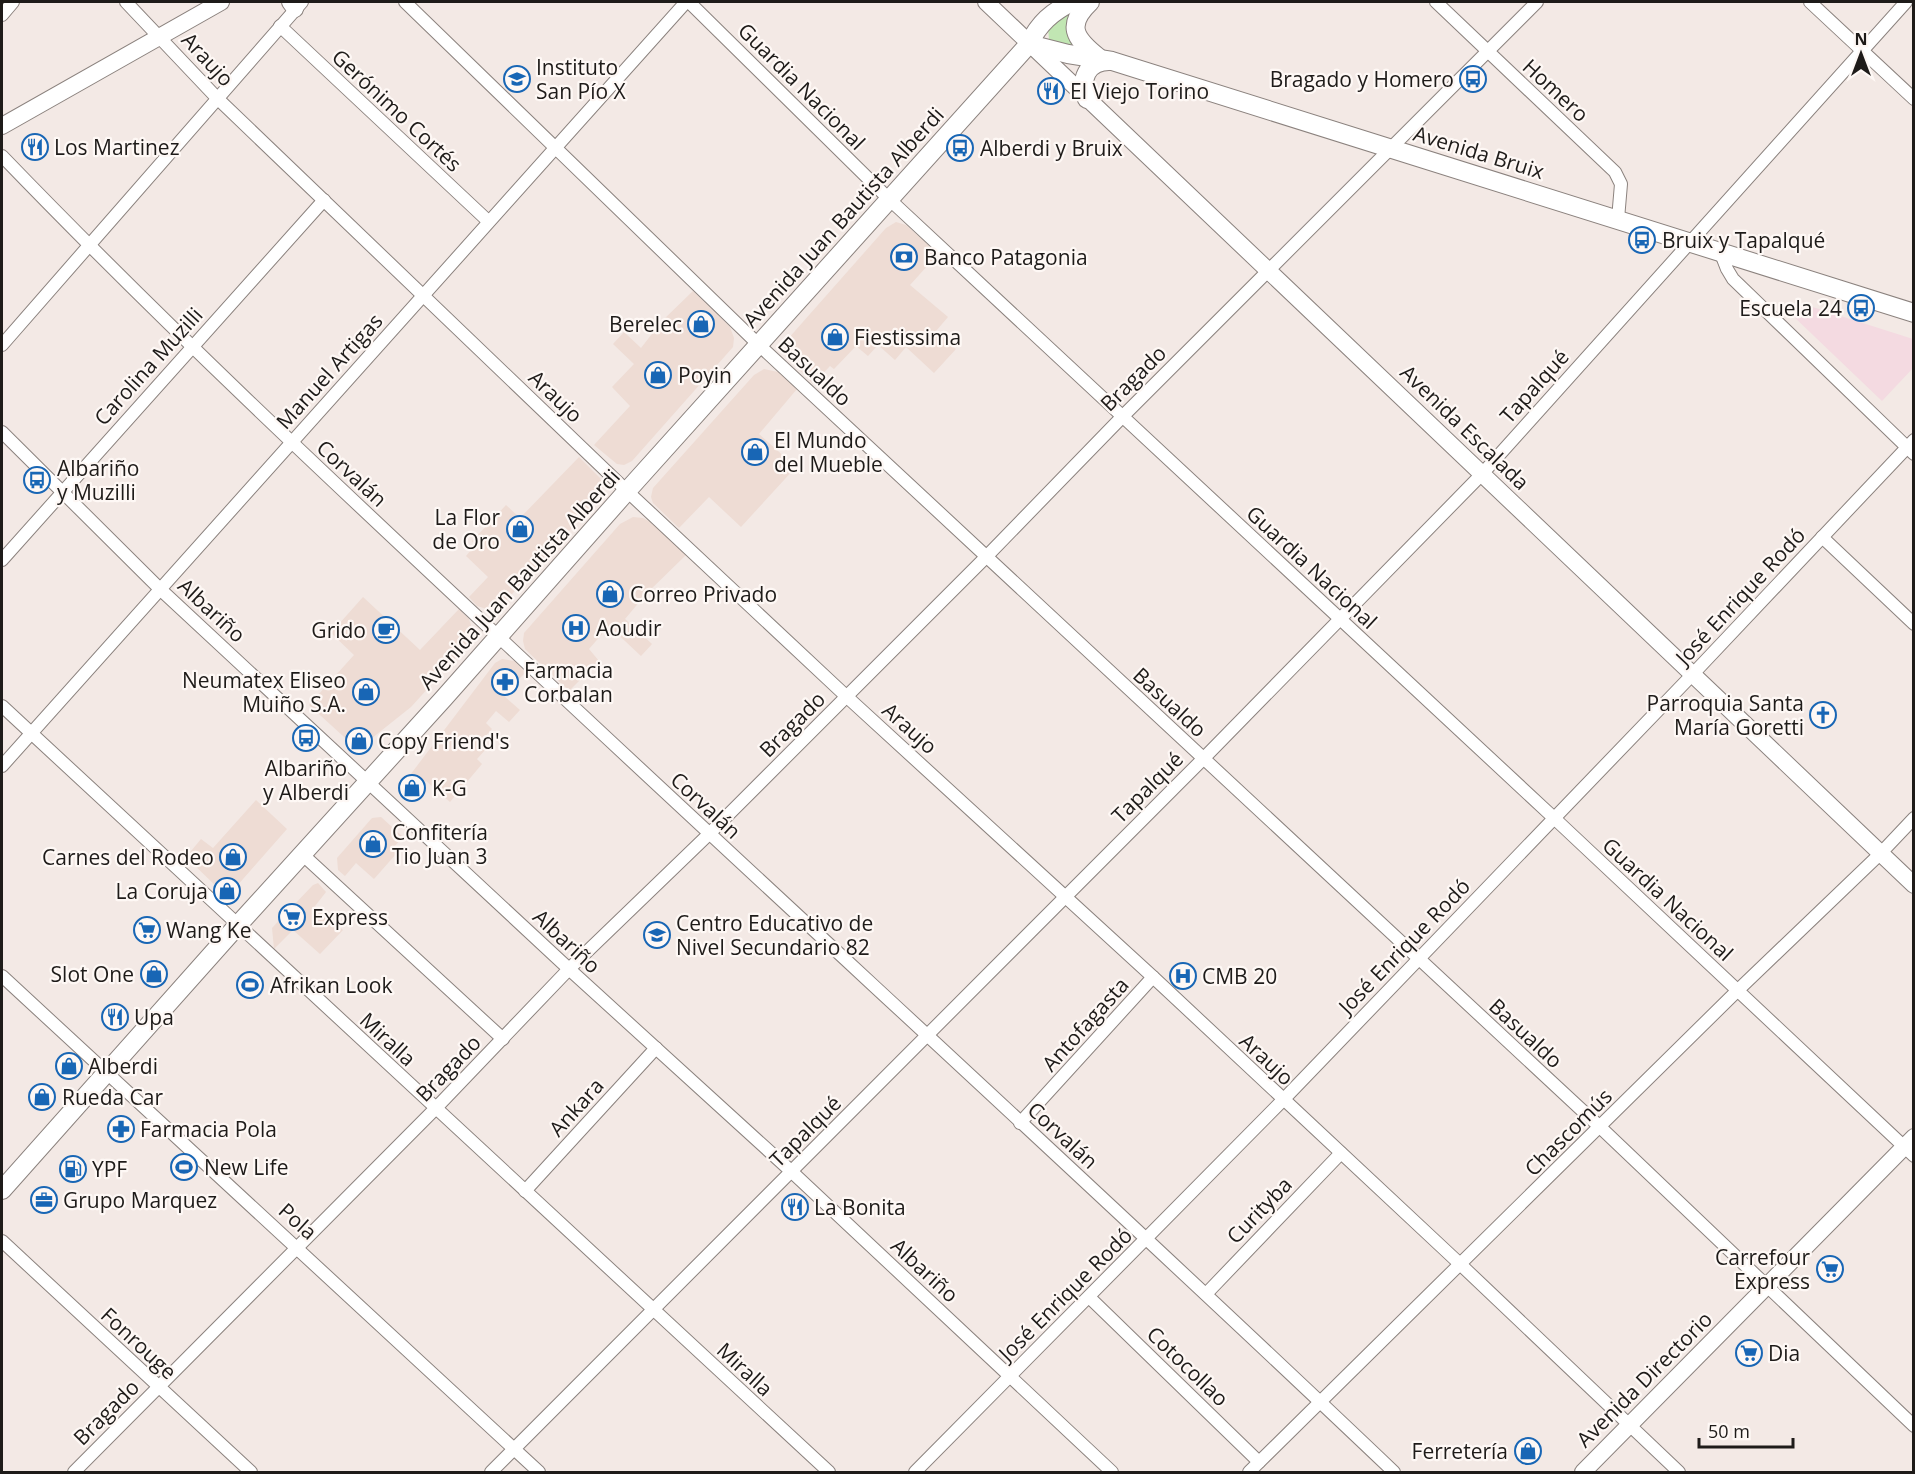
<svg xmlns="http://www.w3.org/2000/svg" width="1915" height="1474" font-family="'Open Sans',sans-serif">
	<style>
		.built { fill: #eedcd4 }
		.education { fill: #f4dae1 }
		.green { fill: #c1e6b3 }
		.lines { fill: none; stroke-linecap: round; stroke-linejoin: round }
		.street-casing { stroke: #8b827e; stroke-width: 14 }
		.secondary-casing { stroke: #8b827e; stroke-width: 18 }
		.primary-casing { stroke: #8b827e; stroke-width: 20 }
		.street { stroke: #fff; stroke-width: 12 }
		.secondary { stroke: #fff; stroke-width: 16 }
		.primary { stroke: #fff; stroke-width: 18 }
		.labels { text-anchor: middle; dominant-baseline: central; stroke-width: 4.5; stroke-linejoin: round; paint-order: stroke }
		.street-label { font-size: 21px; fill: #1e1b19; stroke: #fef8f5 }
		.poi-label { font-size: 21px; fill: #1e1b19; stroke: #fef8f5; text-anchor: start }
	</style>
	<rect width="100%" height="100%" fill="#f3e9e5"/>
	<!-- built -->
	<g class="built">
		<path d="M896 222 906 225 938 254 910 285 948 317 936 331 956 349 934 373 906 347 895 360 878 345 868 356 856 346 834 369 830 366 813 384 787 357 785 349 787 340 886 228Z"/>
		<path d="M693 291 730 327 734 338 733 347 632 461 624 465 617 464 594 445 630 406 612 387 634 364 613 344 624 332 641 348 662 321Z"/>
		<path d="M764 369 778 372 797 389 759 434 796 467 741 527 709 497 679 528 653 503 651 497 653 488 754 375Z"/>
		<path d="M579 457 600 478 602 485 599 498 503 604 490 610 477 606 469 597 488 577 466 556 475 545 472 541 506 505 520 518Z"/>
		<path d="M633 517 643 518 650 522 686 555 646 594 625 619 652 644 641 656 609 626 589 649 599 661 569 691 525 649 523 641 524 633 620 524Z"/>
		<path d="M363 597 420 650 459 609 469 619 473 632 469 643 411 707 362 746H354L309 705 354 655 331 633Z"/>
		<path d="M502 659 514 661 526 672 503 695 520 710 509 722 496 711 486 723 492 729 481 741 487 748 477 759 482 764 450 802 426 781 410 798 404 793V783L495 663Z"/>
		<path d="M256 800 287 829 229 895 224 894 186 857 201 839 213 848Z"/>
		<path d="M381 817 403 837 392 849 396 854 374 879 356 863 345 876 338 870 337 858 372 818Z"/>
		<path d="M318 883 326 892 315 906 343 930 320 954 293 930 274 949 272 928 313 885Z"/>
	</g>
	<!-- education -->
	<path class="education" d="M1800 303 1913 339V368L1882 401 1790 313Z"/>
	<!-- green -->
	<path class="green" d="M1077 3 1074 46 1049 40 1048 27Z"/>
	<g class="lines">
		<defs>
			<g id="street">
				<path d="M126 2 217 98 627 491 846 696 1153 977 1460 1264 1679 1472"/>
				<path d="M405 2 759 345 1600 1127 1914 1426"/>
				<path d="M689 2 889 199 1554 818 1914 1156"/>
				<path d="M1436 2 1615 172 1621 184 1618 219"/>
				<path d="M1810 2 1914 99"/>
				<path d="M2 15 13 2"/>
				<path d="M280 26 488 221"/>
				<path d="M2 156C162 322 331 480 500 638 797 917 1099 1191 1394 1472"/>
				<path d="M1720 251 1727 269 1733 279 1914 454"/>
				<path d="M2 345 302 2"/>
				<path d="M2 432 160 589 569 969 792 1172 1112 1472"/>
				<path d="M1822 537 1914 624"/>
				<path d="M2 560 324 200"/>
				<path d="M2 706 829 1472"/>
				<path d="M2 766 686 2"/>
				<path d="M302 854 503 1039"/>
				<path d="M2 976 539 1472"/>
				<path d="M1020 1123 1153 977"/>
				<path d="M525 1191 656 1048"/>
				<path d="M2 1241 251 1472"/>
				<path d="M1206 1294 1341 1153"/>
				<path d="M1089 1297 1259 1462"/>
				<path d="M74 1472 435 1109 569 969 709 834 986 557 1123 416 1537 2"/>
				<path d="M491 1472 1203 759 1482 474 1906 2"/>
				<path d="M915 1472 1283 1100 1692 675 1914 440"/>
				<path d="M1249 1472 1737 991 1880 854 1914 818"/>
			</g>
			<g id="secondary">
				<path d="M290 2 295 9"/>
				<path d="M986 2 1914 885"/>
				<path d="M2 126 221 2"/>
				<path d="M1583 1472 1914 1137"/>
			</g>
			<g id="primary">
				<path d="M1090 2C1066 25 1074 38 1098 57"/>
				<path d="M1029 44 1068 54 1112 61 1914 313"/>
				<path d="M1087 99C1079 80 1087 61 1109 61"/>
				<path d="M2 1190 237 926 444 698 627 491 1029 44C1039 23 1052 12 1072 2"/>
			</g>
		</defs>
		<!-- street casing -->
		<use href="#street" class="street-casing"/>
		<!-- secondary casing -->
		<use href="#secondary" class="secondary-casing"/>
		<!-- primary casing -->
		<use href="#primary" class="primary-casing"/>
		<!-- street -->
		<use href="#street" class="street"/>
		<!-- secondary -->
		<use href="#secondary" class="secondary"/>
		<!-- primary -->
		<use href="#primary" class="primary"/>
	</g>
	<!-- icons -->
	<defs>
		<symbol id="school-ring" viewBox="-11 -11 22 22"><circle r="9.5" fill="#fef8f5" stroke="#1866b5" stroke-width="1.5"/><path d="M0-5L7-2L0 1L-7-2ZM-4 1L0 2.5L4 1V4Q0 6-4 4Z" fill="#1866b5"/></symbol>
		<symbol id="bus-ring" viewBox="-11 -11 22 22"><circle r="9.5" fill="#fef8f5" stroke="#1866b5" stroke-width="1.5"/><path d="M-5-6H5V4H4V6H2V4H-2V6H-4V4H-5ZM-3.5-4V0h7V-4ZM-3.5 1.2v1.5H-2V1.2ZM2 1.2v1.5H3.5V1.2Z" fill="#1866b5"/></symbol>
		<symbol id="restaurant-ring" viewBox="-11 -11 22 22"><circle r="9.5" fill="#fef8f5" stroke="#1866b5" stroke-width="1.5"/><path d="M-5-6h1v4h1v-4h1v4h1v-4h1v5L-1.5 .5V6h-2V.5L-5-1ZM5-6V6H3V1.5H1.5Q1.5-4 5-6Z" fill="#1866b5"/></symbol>
		<symbol id="bank-ring" viewBox="-11 -11 22 22"><circle r="9.5" fill="#fef8f5" stroke="#1866b5" stroke-width="1.5"/><path d="M-6-4H6V4H-6ZM0-2.3a2.3 2.3 0 1 0 0 4.6a2.3 2.3 0 1 0 0-4.6Z" fill="#1866b5"/></symbol>
		<symbol id="shop-ring" viewBox="-11 -11 22 22"><circle r="9.5" fill="#fef8f5" stroke="#1866b5" stroke-width="1.5"/><path d="M-5-2.5h2.3a2.7 3.5 0 0 1 5.4 0H5L5.5 6h-11ZM-1.5-2.5h3a1.5 2.3 0 0 0-3 0Z" fill="#1866b5"/></symbol>
		<symbol id="hospital-ring" viewBox="-11 -11 22 22"><circle r="9.5" fill="#fef8f5" stroke="#1866b5" stroke-width="1.5"/><path d="M-5-5h3v3.5h4V-5h3V5h-3V1.5h-4V5h-3Z" fill="#1866b5"/></symbol>
		<symbol id="cafe-ring" viewBox="-11 -11 22 22"><circle r="9.5" fill="#fef8f5" stroke="#1866b5" stroke-width="1.5"/><path d="M-5.5-4.5H6V0H3Q3 3.5 0 3.5H-2.5Q-5.5 3.5-5.5 0ZM3-3.2v2h1.7v-2ZM-6 4.5H4V6H-6Z" fill="#1866b5"/></symbol>
		<symbol id="pharmacy-ring" viewBox="-11 -11 22 22"><circle r="9.5" fill="#fef8f5" stroke="#1866b5" stroke-width="1.5"/><path d="M-2-6h4v4h4v4h-4v4h-4v-4h-4v-4h4Z" fill="#1866b5"/></symbol>
		<symbol id="church-ring" viewBox="-11 -11 22 22"><circle r="9.5" fill="#fef8f5" stroke="#1866b5" stroke-width="1.5"/><path d="M-1.2-6h2.4v3.5h3.3v2.4h-3.3V6h-2.4V-.1h-3.3v-2.4h3.3Z" fill="#1866b5"/></symbol>
		<symbol id="supermarket-ring" viewBox="-11 -11 22 22"><circle r="9.5" fill="#fef8f5" stroke="#1866b5" stroke-width="1.5"/><path d="M-6-5.5h2.5l.6 2H6L4.5 2H-2.5L-4.4-4H-6ZM-1.5 3.2a1.3 1.3 0 1 0 .1 0ZM3 3.2a1.3 1.3 0 1 0 .1 0Z" fill="#1866b5"/></symbol>
		<symbol id="stadium-ring" viewBox="-11 -11 22 22"><circle r="9.5" fill="#fef8f5" stroke="#1866b5" stroke-width="1.5"/><path d="M0-5a6.5 5 0 1 0 0 10a6.5 5 0 1 0 0-10ZM-3.5-1.8h7v3.6h-7Z" fill="#1866b5"/></symbol>
		<symbol id="fuel-ring" viewBox="-11 -11 22 22"><circle r="9.5" fill="#fef8f5" stroke="#1866b5" stroke-width="1.5"/><path d="M-5.5-6h7V0h2V4h1.3V-2.5L3-4.5l.8-.8L6-3V5H2.5V1h-1V6h-7ZM-4.2-4.7v3.2H.2V-4.7Z" fill="#1866b5"/></symbol>
		<symbol id="office-ring" viewBox="-11 -11 22 22"><circle r="9.5" fill="#fef8f5" stroke="#1866b5" stroke-width="1.5"/><path d="M-6-3h4V-5.5h4V-3h4V5H-6ZM-1-4.5V-3h2v-1.5ZM-6 0V1H6V0Z" fill="#1866b5"/></symbol>
	</defs>
	<g fill-rule="evenodd">
		<use href="#school-ring" x="502" y="64" width="30" height="30"/>
		<use href="#bus-ring" x="1458" y="64" width="30" height="30"/>
		<use href="#restaurant-ring" x="1036" y="76" width="30" height="30"/>
		<use href="#restaurant-ring" x="20" y="132" width="30" height="30"/>
		<use href="#bus-ring" x="945" y="133" width="30" height="30"/>
		<use href="#bus-ring" x="1627" y="225" width="30" height="30"/>
		<use href="#bank-ring" x="889" y="242" width="30" height="30"/>
		<use href="#bus-ring" x="1846" y="293" width="30" height="30"/>
		<use href="#shop-ring" x="686" y="309" width="30" height="30"/>
		<use href="#shop-ring" x="820" y="322" width="30" height="30"/>
		<use href="#shop-ring" x="643" y="360" width="30" height="30"/>
		<use href="#shop-ring" x="740" y="437" width="30" height="30"/>
		<use href="#bus-ring" x="22" y="465" width="30" height="30"/>
		<use href="#shop-ring" x="505" y="514" width="30" height="30"/>
		<use href="#shop-ring" x="595" y="579" width="30" height="30"/>
		<use href="#hospital-ring" x="561" y="613" width="30" height="30"/>
		<use href="#cafe-ring" x="371" y="615" width="30" height="30"/>
		<use href="#pharmacy-ring" x="490" y="667" width="30" height="30"/>
		<use href="#shop-ring" x="351" y="677" width="30" height="30"/>
		<use href="#church-ring" x="1808" y="700" width="30" height="30"/>
		<use href="#bus-ring" x="291" y="723" width="30" height="30"/>
		<use href="#shop-ring" x="344" y="726" width="30" height="30"/>
		<use href="#shop-ring" x="397" y="773" width="30" height="30"/>
		<use href="#shop-ring" x="358" y="829" width="30" height="30"/>
		<use href="#shop-ring" x="218" y="842" width="30" height="30"/>
		<use href="#shop-ring" x="212" y="876" width="30" height="30"/>
		<use href="#supermarket-ring" x="277" y="902" width="30" height="30"/>
		<use href="#supermarket-ring" x="132" y="915" width="30" height="30"/>
		<use href="#school-ring" x="642" y="920" width="30" height="30"/>
		<use href="#shop-ring" x="139" y="959" width="30" height="30"/>
		<use href="#hospital-ring" x="1168" y="961" width="30" height="30"/>
		<use href="#stadium-ring" x="235" y="970" width="30" height="30"/>
		<use href="#restaurant-ring" x="100" y="1002" width="30" height="30"/>
		<use href="#shop-ring" x="54" y="1051" width="30" height="30"/>
		<use href="#shop-ring" x="27" y="1082" width="30" height="30"/>
		<use href="#pharmacy-ring" x="106" y="1114" width="30" height="30"/>
		<use href="#stadium-ring" x="169" y="1152" width="30" height="30"/>
		<use href="#fuel-ring" x="58" y="1154" width="30" height="30"/>
		<use href="#office-ring" x="29" y="1185" width="30" height="30"/>
		<use href="#restaurant-ring" x="780" y="1192" width="30" height="30"/>
		<use href="#supermarket-ring" x="1815" y="1254" width="30" height="30"/>
		<use href="#supermarket-ring" x="1734" y="1338" width="30" height="30"/>
		<use href="#shop-ring" x="1513" y="1436" width="30" height="30"/>
	</g>
	<g class="labels">
		<!-- street labels -->
		<g class="street-label">
			<text transform="translate(208 59) rotate(47)">Araujo</text>
			<text transform="translate(802 86) rotate(45)">Guardia Nacional</text>
			<text transform="translate(1556 90) rotate(43)">Homero</text>
			<text transform="translate(397 110) rotate(43)">Gerónimo Cortés</text>
			<text transform="translate(1479 152) rotate(17)">Avenida Bruix</text>
			<text transform="translate(843 217) rotate(-48)">Avenida Juan Bautista Alberdi</text>
			<text transform="translate(148 366) rotate(-48)">Carolina Muzilli</text>
			<text transform="translate(329 371) rotate(-48)">Manuel Artigas</text>
			<text transform="translate(815 371) rotate(43)">Basualdo</text>
			<text transform="translate(1133 378) rotate(-45)">Bragado</text>
			<text transform="translate(1534 386) rotate(-48)">Tapalqué</text>
			<text transform="translate(556 396) rotate(44)">Araujo</text>
			<text transform="translate(1465 427) rotate(44)">Avenida Escalada</text>
			<text transform="translate(352 473) rotate(43)">Corvalán</text>
			<text transform="translate(1312 567) rotate(43)">Guardia Nacional</text>
			<text transform="translate(519 579) rotate(-48)">Avenida Juan Bautista Alberdi</text>
			<text transform="translate(1740 596) rotate(-47)">José Enrique Rodó</text>
			<text transform="translate(212 610) rotate(43)">Albariño</text>
			<text transform="translate(1170 702) rotate(43)">Basualdo</text>
			<text transform="translate(792 724) rotate(-45)">Bragado</text>
			<text transform="translate(910 728) rotate(42)">Araujo</text>
			<text transform="translate(1147 787) rotate(-45)">Tapalqué</text>
			<text transform="translate(706 805) rotate(43)">Corvalán</text>
			<text transform="translate(1668 899) rotate(43)">Guardia Nacional</text>
			<text transform="translate(567 941) rotate(43)">Albariño</text>
			<text transform="translate(1404 946) rotate(-46)">José Enrique Rodó</text>
			<text transform="translate(1085 1024) rotate(-48)">Antofagasta</text>
			<text transform="translate(1526 1033) rotate(43)">Basualdo</text>
			<text transform="translate(388 1039) rotate(43)">Miralla</text>
			<text transform="translate(1267 1059) rotate(43)">Araujo</text>
			<text transform="translate(448 1068) rotate(-46)">Bragado</text>
			<text transform="translate(576 1107) rotate(-48)">Ankara</text>
			<text transform="translate(805 1131) rotate(-45)">Tapalqué</text>
			<text transform="translate(1568 1132) rotate(-45)">Chascomús</text>
			<text transform="translate(1063 1135) rotate(43)">Corvalán</text>
			<text transform="translate(1259 1210) rotate(-46)">Curityba</text>
			<text transform="translate(298 1221) rotate(42)">Pola</text>
			<text transform="translate(925 1270) rotate(43)">Albariño</text>
			<text transform="translate(1065 1294) rotate(-45)">José Enrique Rodó</text>
			<text transform="translate(139 1343) rotate(43)">Fonrouge</text>
			<text transform="translate(1188 1366) rotate(44)">Cotocollao</text>
			<text transform="translate(745 1369) rotate(43)">Miralla</text>
			<text transform="translate(1644 1379) rotate(-45)">Avenida Directorio</text>
			<text transform="translate(106 1412) rotate(-45)">Bragado</text>
		</g>
		<!-- poi labels -->
		<g class="poi-label">
			<text x="536" y="67">Instituto<tspan x="536" dy="24">San Pío X</tspan></text>
			<text x="1454" y="79" text-anchor="end">Bragado y Homero</text>
			<text x="1070" y="91">El Viejo Torino</text>
			<text x="54" y="147">Los Martinez</text>
			<text x="980" y="148">Alberdi y Bruix</text>
			<text x="1662" y="240">Bruix y Tapalqué</text>
			<text x="924" y="257">Banco Patagonia</text>
			<text x="1842" y="308" text-anchor="end">Escuela 24</text>
			<text x="682" y="324" text-anchor="end">Berelec</text>
			<text x="854" y="337">Fiestissima</text>
			<text x="678" y="375">Poyin</text>
			<text x="774" y="440">El Mundo<tspan x="774" dy="24">del Mueble</tspan></text>
			<text x="57" y="468">Albariño<tspan x="57" dy="24">y Muzilli</tspan></text>
			<text x="500" y="517" text-anchor="end">La Flor<tspan x="500" dy="24">de Oro</tspan></text>
			<text x="630" y="594">Correo Privado</text>
			<text x="596" y="628">Aoudir</text>
			<text x="366" y="630" text-anchor="end">Grido</text>
			<text x="524" y="670">Farmacia<tspan x="524" dy="24">Corbalan</tspan></text>
			<text x="346" y="680" text-anchor="end">Neumatex Eliseo<tspan x="346" dy="24">Muiño S.A.</tspan></text>
			<text x="1804" y="703" text-anchor="end">Parroquia Santa<tspan x="1804" dy="24">María Goretti</tspan></text>
			<text x="378" y="741">Copy Friend's</text>
			<text x="306" y="768" text-anchor="middle">Albariño<tspan x="306" dy="24">y Alberdi</tspan></text>
			<text x="432" y="788">K-G</text>
			<text x="392" y="832">Confitería<tspan x="392" dy="24">Tio Juan 3</tspan></text>
			<text x="214" y="857" text-anchor="end">Carnes del Rodeo</text>
			<text x="208" y="891" text-anchor="end">La Coruja</text>
			<text x="312" y="917">Express</text>
			<text x="676" y="923">Centro Educativo de<tspan x="676" dy="24">Nivel Secundario 82</tspan></text>
			<text x="166" y="930">Wang Ke</text>
			<text x="134" y="974" text-anchor="end">Slot One</text>
			<text x="1202" y="976">CMB 20</text>
			<text x="270" y="985">Afrikan Look</text>
			<text x="134" y="1017">Upa</text>
			<text x="88" y="1066">Alberdi</text>
			<text x="62" y="1097">Rueda Car</text>
			<text x="140" y="1129">Farmacia Pola</text>
			<text x="204" y="1167">New Life</text>
			<text x="92" y="1169">YPF</text>
			<text x="63" y="1200">Grupo Marquez</text>
			<text x="814" y="1207">La Bonita</text>
			<text x="1810" y="1257" text-anchor="end">Carrefour<tspan x="1810" dy="24">Express</tspan></text>
			<text x="1768" y="1353">Dia</text>
			<text x="1508" y="1451" text-anchor="end">Ferretería</text>
		</g>
	</g>
	<!-- border -->
	<rect width="1915" height="1474" fill="none" stroke="#1e1b19" stroke-width="6"/>
	<!-- north arrow -->
	<g transform="translate(1861 54)" stroke="#fef8f5" stroke-width="4.5" paint-order="stroke">
	<path d="M0-4.5L10 22L0 15L-10 22Z" fill="#1e1b19"/>
	<text y="-9" font-size="16" font-weight="bold" text-anchor="middle" fill="#1e1b19">N</text>
	</g>
	<!-- scale -->
	<path d="M1699 1438v9h94v-9" fill="none" stroke="#1e1b19" stroke-width="3"/>
	<text x="1708" y="1438" font-size="18" fill="#1e1b19" stroke="#fef8f5" stroke-width="4.5" paint-order="stroke">50 m</text>
</svg>
